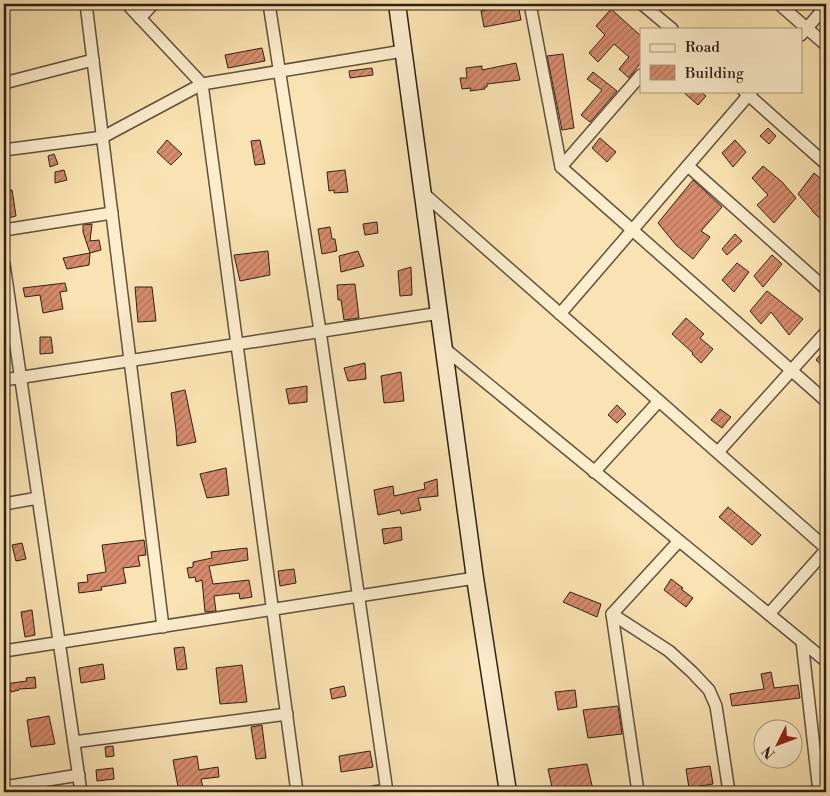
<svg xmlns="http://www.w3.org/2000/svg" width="830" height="796" font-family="'Libre Bodoni',serif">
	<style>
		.building { fill: url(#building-hatch); stroke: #2c2017 }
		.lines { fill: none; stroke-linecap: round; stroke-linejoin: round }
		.minor-casing { stroke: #60513e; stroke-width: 14 }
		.secondary-casing { stroke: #2c2017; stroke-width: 19 }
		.minor { stroke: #fcedcd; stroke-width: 11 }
		.secondary { stroke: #fcedcd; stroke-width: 16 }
	</style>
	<defs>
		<pattern id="building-hatch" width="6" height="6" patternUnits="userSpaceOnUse" patternTransform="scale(1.25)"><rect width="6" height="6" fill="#d78c6d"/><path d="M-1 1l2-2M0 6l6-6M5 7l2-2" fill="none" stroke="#af7259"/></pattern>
	</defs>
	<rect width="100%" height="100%" fill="#fae3b2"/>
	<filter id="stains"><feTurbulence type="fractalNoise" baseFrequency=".004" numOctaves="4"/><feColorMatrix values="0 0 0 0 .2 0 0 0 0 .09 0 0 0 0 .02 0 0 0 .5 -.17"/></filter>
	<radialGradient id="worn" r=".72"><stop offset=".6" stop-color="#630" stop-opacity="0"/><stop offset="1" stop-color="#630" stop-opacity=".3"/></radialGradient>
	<!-- building -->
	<g class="building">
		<path d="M518 4 521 20 484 27 481 11Z"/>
		<path d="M611 9 641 36V62L629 78 619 69 629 57 614 44 598 62 589 53 605 35 596 26Z"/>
		<path d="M262 48 265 61 228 68 225 55Z"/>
		<path d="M563 54 574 128 562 130 547 56Z"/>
		<path d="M516 63 520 80 487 84V87H484L485 89 470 91 471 88 462 89 460 78H467L466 68 482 66V70Z"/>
		<path d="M372 68 373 75 350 78 349 71Z"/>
		<path d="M593 72 617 91 590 122 581 115 602 90 587 79Z"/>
		<path d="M682 91H700L706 96 698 105Z"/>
		<path d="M768 128 776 136 769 144 760 136Z"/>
		<path d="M600 138 616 152 607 162 592 148Z"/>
		<path d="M167 140 182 154 171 165 157 152Z"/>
		<path d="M260 140 265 164 255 165 251 141Z"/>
		<path d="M735 140 746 152 733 167 722 153Z"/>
		<path d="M54 154 58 164 50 167 48 156Z"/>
		<path d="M763 166 782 182 796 198 774 223 757 205 768 195 752 178Z"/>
		<path d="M64 170 67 180 55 183V172Z"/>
		<path d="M345 170 348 192 334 193V190L329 191 327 172Z"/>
		<path d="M814 173 826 183V224L812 211V210L798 194Z"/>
		<path d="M693 180 722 207 701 231 710 237 693 259 676 245 658 223Z"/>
		<path d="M12 190 16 216 5 219 4 191Z"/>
		<path d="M377 222 378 233 365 235 363 224Z"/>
		<path d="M92 224 90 241 99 240 101 250 90 253 83 232V225Z"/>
		<path d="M330 227 332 239H335L337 251 322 254 318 229Z"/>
		<path d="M735 234 742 241 727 255 722 249Z"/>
		<path d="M268 251 270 275 240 281 234 255Z"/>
		<path d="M358 251 364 266 341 272 339 256Z"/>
		<path d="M90 253 89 265 67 269 63 258Z"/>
		<path d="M772 255 782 264 763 287 754 276Z"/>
		<path d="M737 263 749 272 734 292 722 280Z"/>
		<path d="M411 267 412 295 400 296 398 271Z"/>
		<path d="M65 283 67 291 60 292 63 309 43 313 40 295 25 297 23 288Z"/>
		<path d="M355 284 359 318 344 320 341 300H338L337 285Z"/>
		<path d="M135 287H152L156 321 138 322Z"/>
		<path d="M767 291 803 319 789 335 771 312 761 324 750 311Z"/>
		<path d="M686 318 704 334 700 338 713 349 701 363 692 354 693 353 672 334Z"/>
		<path d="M40 337H51L53 353 40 354Z"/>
		<path d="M826 348V369L816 360Z"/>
		<path d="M365 363 366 379 348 381 344 368Z"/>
		<path d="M401 372 404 401 384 403 381 376Z"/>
		<path d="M307 386V402L289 404 286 389Z"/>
		<path d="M185 390 196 442 177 446 176 430 171 393Z"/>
		<path d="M617 405 626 414 617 423 608 415Z"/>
		<path d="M720 409 731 417 722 428 711 420Z"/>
		<path d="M226 468 229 495 207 498 200 474Z"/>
		<path d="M437 479 438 496 418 498 421 510 401 514 400 510 378 515 374 490 393 486 394 496 425 489 424 483Z"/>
		<path d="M728 507 761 535 752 545 719 517Z"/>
		<path d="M401 527 402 540 384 544 382 529Z"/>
		<path d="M144 540 146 555 138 556 140 566 123 568 126 583 101 587 102 590 79 593 78 583 88 582 87 575 106 572 102 545Z"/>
		<path d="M22 543 26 559 16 561 12 545Z"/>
		<path d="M247 548 248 560 209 566 213 584 249 580 252 597 240 599 239 593 214 596 216 611 205 612 202 580 196 582 195 577 189 578 187 568 193 567V562L212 558 211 552Z"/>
		<path d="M294 569 296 583 280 586 278 571Z"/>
		<path d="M671 579 683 588 681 589 693 598 686 607 664 590Z"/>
		<path d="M570 592 601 604 597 617 563 602Z"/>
		<path d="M32 610 35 635 25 637 21 612Z"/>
		<path d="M184 647 187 669 177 670 174 648Z"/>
		<path d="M103 664 105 679 81 683 79 668Z"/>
		<path d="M242 665 247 702 220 704 216 668Z"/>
		<path d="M771 672 774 688 798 685 800 698 732 706 730 694 764 689 761 674Z"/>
		<path d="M35 677 36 688 19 689V690L11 692V690H5V684L27 681 26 678Z"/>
		<path d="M344 686 346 696 332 699 330 689Z"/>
		<path d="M575 690 577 707 558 710 555 692Z"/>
		<path d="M618 706 622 734 588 738 583 710Z"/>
		<path d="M49 716 55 744 31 747 27 720Z"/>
		<path d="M262 725 266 758 256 759 251 727Z"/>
		<path d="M113 746 114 756 106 757 105 747Z"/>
		<path d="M370 751 373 767 341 772 339 756Z"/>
		<path d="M197 756 199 770 218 767 219 777 201 779 203 788 179 792 173 760Z"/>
		<path d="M587 764 593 790 580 792H553L548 769Z"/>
		<path d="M710 766 713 784 689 788 686 769Z"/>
		<path d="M113 768 114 779 97 781 96 770Z"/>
	</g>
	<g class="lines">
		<defs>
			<g id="minor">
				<path d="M86 4 163 627"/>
				<path d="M127 4 202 84 297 792"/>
				<path d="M269 4 320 331 387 792"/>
				<path d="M530 4 561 167 826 401"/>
				<path d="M642 4 672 29"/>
				<path d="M779 4 826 45"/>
				<path d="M140 18 153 4"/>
				<path d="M801 35 826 6"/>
				<path d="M4 83 93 60"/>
				<path d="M744 91 826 164"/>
				<path d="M4 150 103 137 202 84 403 51"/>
				<path d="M688 166 826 289"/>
				<path d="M561 167 641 75"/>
				<path d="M423 193 826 548"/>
				<path d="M4 230 112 213"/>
				<path d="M4 264 81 792"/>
				<path d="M560 314 752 91"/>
				<path d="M445 349 826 661"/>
				<path d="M4 380 440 313"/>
				<path d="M718 452 826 332"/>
				<path d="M594 472 659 401"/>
				<path d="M4 504 38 498"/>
				<path d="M612 614 669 651 692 672 709 690 716 706 729 792"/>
				<path d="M769 614 826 550"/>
				<path d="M802 641 819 792"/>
				<path d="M4 651 475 578"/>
				<path d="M74 742 287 714"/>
				<path d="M4 787 79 775"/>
				<path d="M374 792 387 790"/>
				<path d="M638 792 612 614 679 541"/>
			</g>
			<path id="secondary" d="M397 4 475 578 508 792"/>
		</defs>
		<!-- minor casing -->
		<use href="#minor" class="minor-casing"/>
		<!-- secondary casing -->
		<use href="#secondary" class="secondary-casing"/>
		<!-- minor -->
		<use href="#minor" class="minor"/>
		<!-- secondary -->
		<use href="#secondary" class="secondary"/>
	</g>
	<!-- margin -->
	<rect width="830" height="796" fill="none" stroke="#fae3b2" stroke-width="20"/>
	<rect x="5" y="5" width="820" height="786" fill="none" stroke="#2c2017" stroke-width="2.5"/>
	<rect x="10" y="10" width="810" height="776" fill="none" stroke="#2c2017"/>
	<!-- legend -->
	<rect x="640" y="28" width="162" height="65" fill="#fcedcd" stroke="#a99b84"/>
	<rect x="650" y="44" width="25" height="8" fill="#fcedcd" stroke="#a99b84"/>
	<text x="685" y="52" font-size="15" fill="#2c2017">Road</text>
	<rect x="650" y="65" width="25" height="15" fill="url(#building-hatch)" stroke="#a99b84"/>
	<text x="685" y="78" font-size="15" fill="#2c2017">Building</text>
	<!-- north arrow -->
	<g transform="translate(778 744) rotate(228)"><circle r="24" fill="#fcedcd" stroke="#a99b84"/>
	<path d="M0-4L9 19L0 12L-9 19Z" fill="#8f2418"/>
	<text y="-8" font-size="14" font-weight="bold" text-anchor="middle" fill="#2c2017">N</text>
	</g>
	<rect width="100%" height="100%" filter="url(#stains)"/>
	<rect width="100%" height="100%" fill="url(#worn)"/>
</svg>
